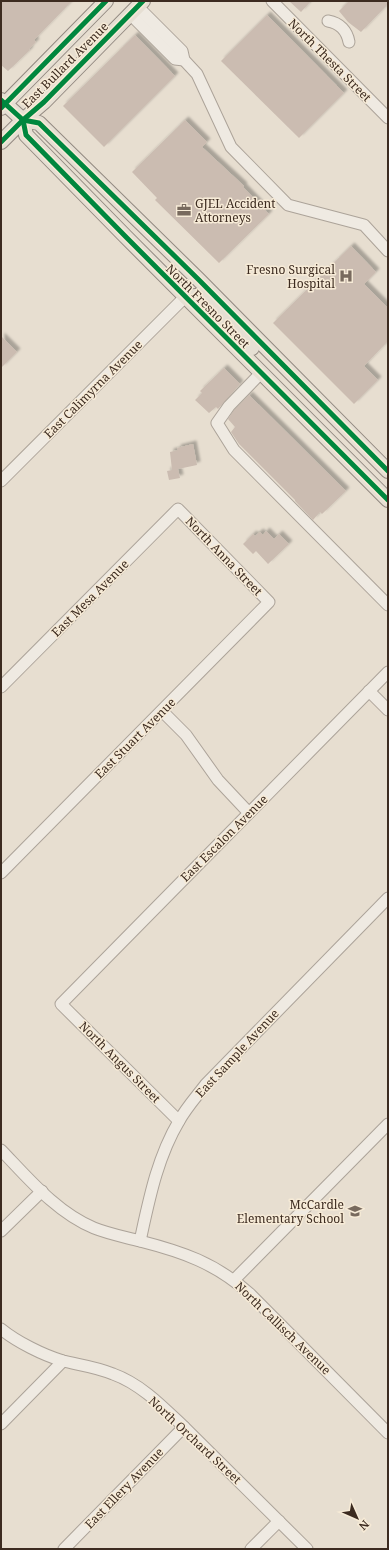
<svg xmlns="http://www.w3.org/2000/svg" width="389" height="1550" font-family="'Noto Serif',serif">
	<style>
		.building { fill: #cbbcb1; filter: url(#shadow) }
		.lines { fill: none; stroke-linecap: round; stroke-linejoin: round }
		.minor-casing { stroke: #aca399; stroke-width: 13 }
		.major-casing { stroke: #928980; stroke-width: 16 }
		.minor { stroke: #efeae2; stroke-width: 11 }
		.major { stroke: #e6dfd3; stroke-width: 14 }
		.cycleway-casing { stroke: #f7ebd7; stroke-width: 8 }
		.cycleway { stroke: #00873e; stroke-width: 5 }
		.labels { text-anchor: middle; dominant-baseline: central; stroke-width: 3; stroke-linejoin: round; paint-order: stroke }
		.street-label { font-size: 12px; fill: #3c2b20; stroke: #f7ebd7 }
		.poi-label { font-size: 12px; fill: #3c2b20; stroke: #f7ebd7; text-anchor: end }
	</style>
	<defs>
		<filter id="shadow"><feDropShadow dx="3.5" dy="-3.5" stdDeviation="1" flood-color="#0004"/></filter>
	</defs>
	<rect width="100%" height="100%" fill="#e7ded0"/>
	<!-- building -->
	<g class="building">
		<path d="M1 1H72L34 40 36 42 29 49 30 50 8 71 1 65Z"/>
		<path d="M289 1H311L301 12Z"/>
		<path d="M349 1H388V4L361 32 348 22 339 11Z"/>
		<path d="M267 15 344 93 299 138 221 61Z"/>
		<path d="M135 35 175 76 104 147 63 106Z"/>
		<path d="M185 120 207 142 202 147 244 186 243 187 269 214 219 263 155 200 157 198 132 172Z"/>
		<path d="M351 246 376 272 364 284 388 308V341L364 366 378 380 354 404 273 323Z"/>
		<path d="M1 336 17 352 1 368Z"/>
		<path d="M224 368 240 384 218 409 216 407 209 413 195 400 202 393 200 391Z"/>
		<path d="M249 395 346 491 322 514 320 512 313 520 295 501V500L239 444 231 432 235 427 228 419 234 410Z"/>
		<path d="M193 444 197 465 178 469 180 478 169 480 167 471 172 470 170 452 178 450 177 448Z"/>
		<path d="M266 531 274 539 279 534 289 544 268 564 256 551 253 554 243 544 253 534 255 536 260 532 263 535Z"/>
	</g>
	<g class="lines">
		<defs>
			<g id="minor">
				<path d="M272 1 388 118"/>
				<path d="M137 6 182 51 184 60 197 74 231 147 288 205 364 225 388 251"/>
				<path d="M130 14 175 59 184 60"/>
				<path d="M328 21C340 23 347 31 349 42"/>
				<path d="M261 373 229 406 217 423 234 450 388 605"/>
				<path d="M1 481 185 297"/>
				<path d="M1 687 178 509 269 602 1 873"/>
				<path d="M369 691 388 710"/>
				<path d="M162 711 186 735 218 780 249 813"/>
				<path d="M179 1121 61 1004 388 672"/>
				<path d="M1 1150C28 1178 57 1213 94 1228 109 1234 125 1237 140 1241 183 1252 215 1263 249 1293L388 1433"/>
				<path d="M1 1231 42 1191"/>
				<path d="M140 1241C149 1200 157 1158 179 1121 186 1108 197 1096 206 1084L388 898"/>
				<path d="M234 1280 388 1124"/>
				<path d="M1 1329C17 1342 43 1355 63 1361 80 1365 97 1367 113 1374 141 1384 163 1407 184 1427L307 1549"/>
				<path d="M1 1424 63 1361"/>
				<path d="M64 1549 184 1427"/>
				<path d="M251 1549 279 1521"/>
			</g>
			<g id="major">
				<path d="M1 100 23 120 39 123 199 280 388 471"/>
				<path d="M1 108 106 1"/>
				<path d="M23 120 26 135 125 236 388 500"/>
				<path d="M1 142 23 120 44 102 143 1"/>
				<path d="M186 297 196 296 203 301 252 348"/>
			</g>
		</defs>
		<!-- minor casing -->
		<use href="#minor" class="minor-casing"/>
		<!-- major casing -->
		<use href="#major" class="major-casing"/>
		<!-- minor -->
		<use href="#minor" class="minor"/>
		<!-- major -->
		<use href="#major" class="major"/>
		<defs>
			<g id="cycleway">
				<path d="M1 100 23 120 39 123 199 280 388 471"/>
				<path d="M1 108 106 1"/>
				<path d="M23 120 26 135 125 236 388 500"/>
				<path d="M1 142 23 120 44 102 143 1"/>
			</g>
		</defs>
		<!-- cycleway casing -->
		<use href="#cycleway" class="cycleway-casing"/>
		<!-- cycleway -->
		<use href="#cycleway" class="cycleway"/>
	</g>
	<!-- icons -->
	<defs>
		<symbol id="office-bare" viewBox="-9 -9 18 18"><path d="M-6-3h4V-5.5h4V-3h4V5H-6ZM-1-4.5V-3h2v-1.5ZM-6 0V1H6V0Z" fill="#786a5e" stroke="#f7ebd7" stroke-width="2.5" paint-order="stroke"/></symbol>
		<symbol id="hospital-bare" viewBox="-9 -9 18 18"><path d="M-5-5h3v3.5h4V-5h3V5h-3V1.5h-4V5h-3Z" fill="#786a5e" stroke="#f7ebd7" stroke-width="2.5" paint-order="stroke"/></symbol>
		<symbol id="school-bare" viewBox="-9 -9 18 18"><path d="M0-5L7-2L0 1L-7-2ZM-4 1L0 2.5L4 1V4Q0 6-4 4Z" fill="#786a5e" stroke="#f7ebd7" stroke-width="2.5" paint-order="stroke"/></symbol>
	</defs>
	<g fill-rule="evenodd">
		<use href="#office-bare" x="174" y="200" width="20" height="20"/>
		<use href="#hospital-bare" x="336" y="266" width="20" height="20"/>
		<use href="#school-bare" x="345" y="1201" width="20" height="20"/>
	</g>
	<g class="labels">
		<!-- street labels -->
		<g class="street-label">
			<text transform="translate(330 60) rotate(45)">North Thesta Street</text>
			<text transform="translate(65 65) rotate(-45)">East Bullard Avenue</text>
			<text transform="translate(208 306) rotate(45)">North Fresno Street</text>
			<text transform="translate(93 389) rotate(-45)">East Calimyrna Avenue</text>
			<text transform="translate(224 556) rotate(46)">North Anna Street</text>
			<text transform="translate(90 598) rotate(-45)">East Mesa Avenue</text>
			<text transform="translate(135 738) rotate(-45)">East Stuart Avenue</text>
			<text transform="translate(224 838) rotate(-45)">East Escalon Avenue</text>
			<text transform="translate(237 1053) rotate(-47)">East Sample Avenue</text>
			<text transform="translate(120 1062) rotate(45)">North Angus Street</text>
			<text transform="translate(283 1328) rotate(44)">North Callisch Avenue</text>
			<text transform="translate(195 1440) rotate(43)">North Orchard Street</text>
			<text transform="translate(124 1488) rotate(-46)">East Ellery Avenue</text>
		</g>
		<!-- poi labels -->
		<g class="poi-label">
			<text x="195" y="203" text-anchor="start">GJEL Accident<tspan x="195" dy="14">Attorneys</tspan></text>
			<text x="335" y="269">Fresno Surgical<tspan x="335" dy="14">Hospital</tspan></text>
			<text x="344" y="1204">McCardle<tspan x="344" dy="14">Elementary School</tspan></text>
		</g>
	</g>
	<!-- border -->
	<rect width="389" height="1550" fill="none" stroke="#3c2b20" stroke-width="4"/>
	<!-- north arrow -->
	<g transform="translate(357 1518) rotate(135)" stroke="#f7ebd7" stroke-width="3" paint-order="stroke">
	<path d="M0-3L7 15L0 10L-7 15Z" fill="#3c2b20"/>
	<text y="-6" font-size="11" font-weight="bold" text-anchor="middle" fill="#3c2b20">N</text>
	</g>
</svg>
